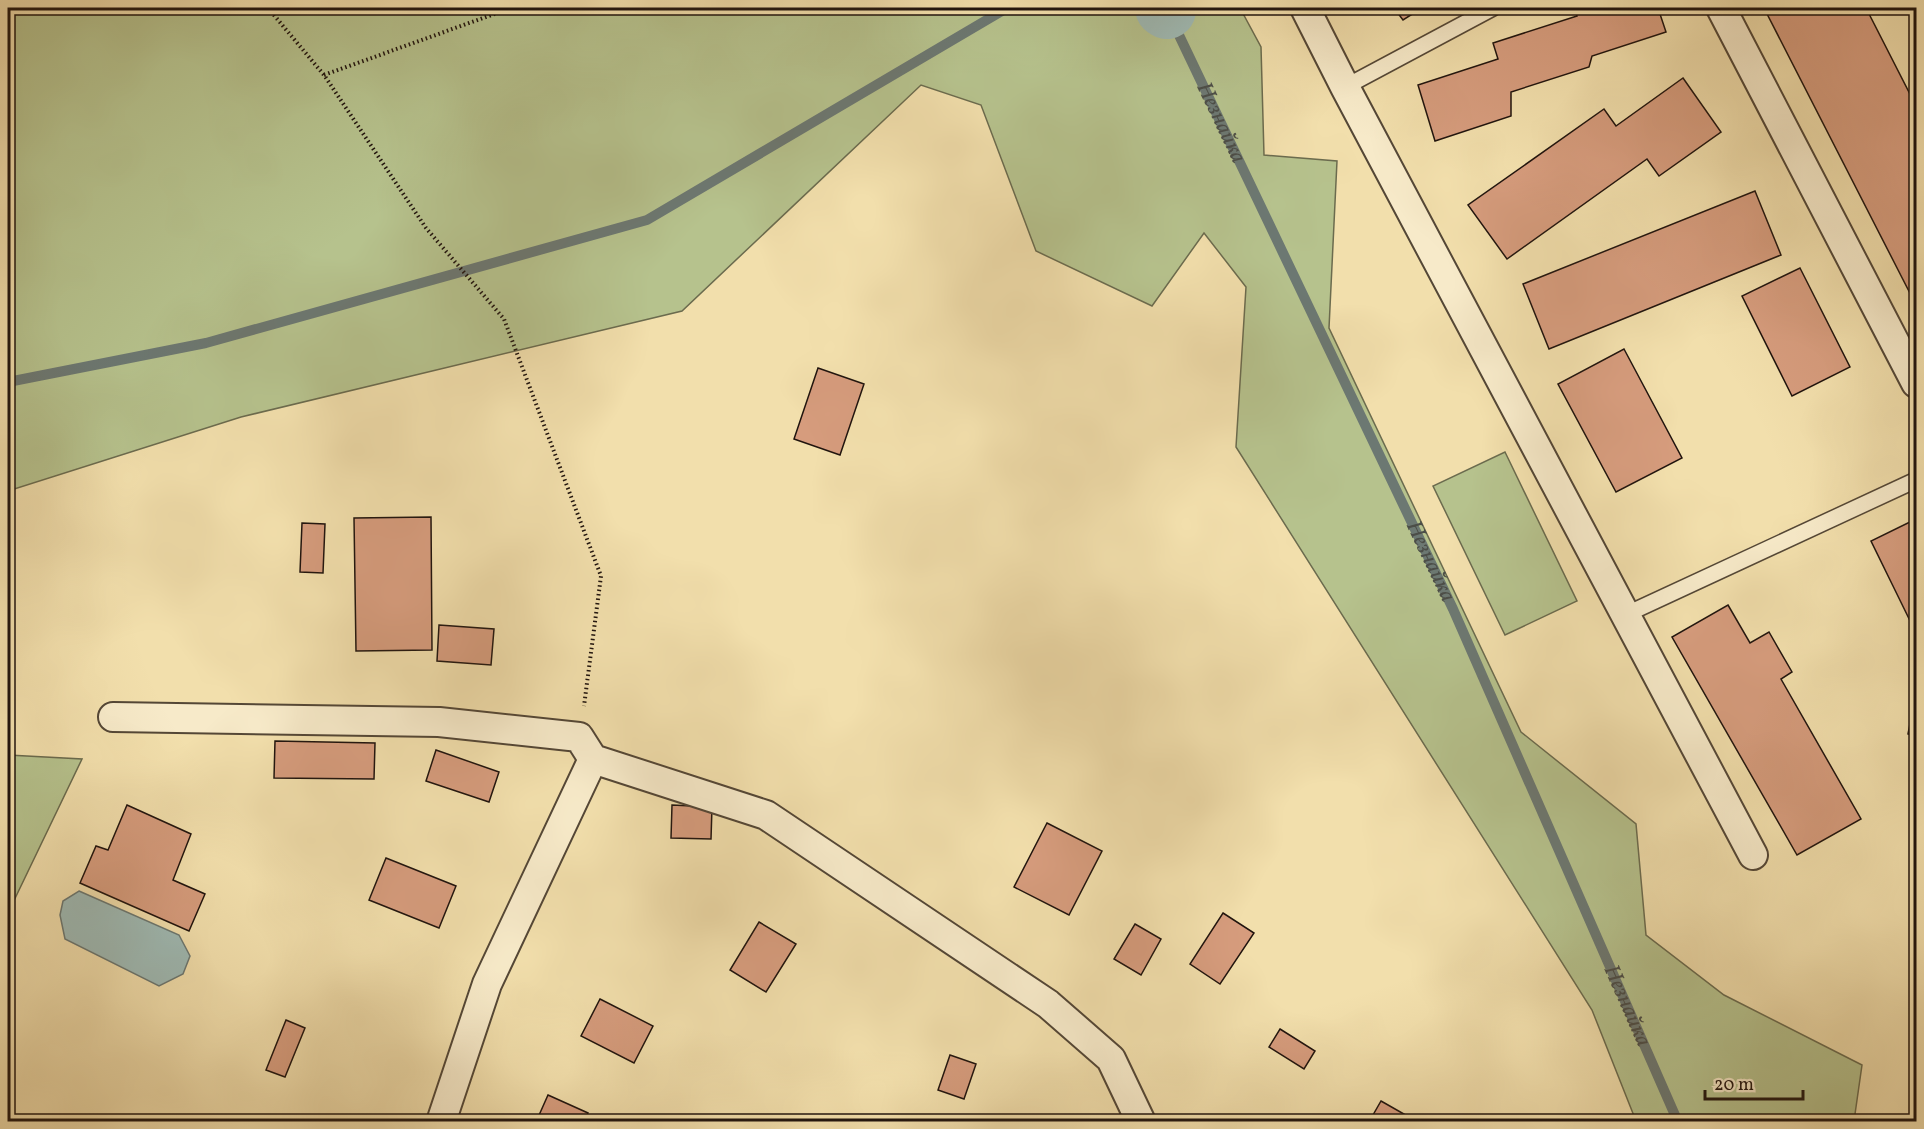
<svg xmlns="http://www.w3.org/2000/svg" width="1924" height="1129" font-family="Vollkorn,serif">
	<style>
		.green { fill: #b6c28d; stroke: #6b6b4e; stroke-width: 1.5 }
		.water { fill: #9fbab4; stroke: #6c7872; stroke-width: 1.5 }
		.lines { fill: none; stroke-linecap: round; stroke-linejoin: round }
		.stream { stroke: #6c7872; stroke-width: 10 }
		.river { stroke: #9fbab4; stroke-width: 58 }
		.building { fill: #d69c7d; stroke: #20140e; stroke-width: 1.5 }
		.lane-casing { stroke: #544736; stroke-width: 18 }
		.street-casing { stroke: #544736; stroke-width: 32 }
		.path { stroke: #20140e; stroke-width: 4; stroke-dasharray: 1.5 3; stroke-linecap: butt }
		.lane { stroke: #f7eac9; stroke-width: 15 }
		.street { stroke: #f7eac9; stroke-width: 28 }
		.labels { text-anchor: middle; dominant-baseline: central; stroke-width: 6; stroke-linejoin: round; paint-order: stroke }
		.water-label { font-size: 22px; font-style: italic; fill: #4c4e48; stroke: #f7eac9 }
	</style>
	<rect width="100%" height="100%" fill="#f2dfac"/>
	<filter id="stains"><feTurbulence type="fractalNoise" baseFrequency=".00333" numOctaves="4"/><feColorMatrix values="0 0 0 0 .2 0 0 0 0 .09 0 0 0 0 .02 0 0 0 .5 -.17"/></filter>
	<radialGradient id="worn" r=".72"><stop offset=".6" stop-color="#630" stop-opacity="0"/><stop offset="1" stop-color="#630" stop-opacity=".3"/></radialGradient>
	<!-- green -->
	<g class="green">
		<path d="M8 8H1240L1261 47 1264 155 1337 161 1329 328 1521 732 1636 824 1646 935 1724 995 1862 1065 1854 1121H1636L1592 1010 1236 447 1246 287 1204 233 1152 306 1036 251 981 105 921 85 682 311 241 417 8 491Z"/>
		<path d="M1505 452 1577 601 1505 635 1433 486Z"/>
		<path d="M8 755 82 759 8 913Z"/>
	</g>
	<!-- water -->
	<path class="water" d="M79 891 179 935 190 956 183 974 159 986 65 939 60 915 63 901Z"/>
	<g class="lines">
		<!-- stream -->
		<g class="stream">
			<path id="s1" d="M1128 8 1167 10 1453 609 1678 1122"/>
			<path d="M8 382 206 343 647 220 1007 8"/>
		</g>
		<!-- river -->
		<path class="river" d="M1164 8 1167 10"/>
	</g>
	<!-- building -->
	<g class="building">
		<path d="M1394 8H1422L1403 20Z"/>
		<path d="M1574 8H1658L1666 32 1592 56 1589 67 1511 92V116L1435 141 1418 85 1498 59 1493 43 1577 16Z"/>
		<path d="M1764 8H1866L1916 106V305Z"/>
		<path d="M1683 78 1721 132 1659 176 1647 159 1507 259 1468 205 1604 109 1616 126Z"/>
		<path d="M1755 191 1781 255 1549 349 1523 284Z"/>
		<path d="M1800 268 1850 367 1792 396 1742 296Z"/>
		<path d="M1624 349 1682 458 1616 492 1558 384Z"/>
		<path d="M818 368 864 384 840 455 794 439Z"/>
		<path d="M431 517 432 650 356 651 354 518Z"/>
		<path d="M1916 519V633L1871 541Z"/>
		<path d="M302 523 325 524 323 573 300 572Z"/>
		<path d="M1728 605 1750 643 1769 632 1792 672 1781 679 1861 819 1797 855 1672 637Z"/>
		<path d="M439 625 494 629 491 665 437 661Z"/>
		<path d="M1916 693V736L1908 734Z"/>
		<path d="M275 741 375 743 374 779 274 778Z"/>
		<path d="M436 750 499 772 489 802 426 781Z"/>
		<path d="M127 805 191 834 173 880 205 894 189 931 80 883 96 846 108 850Z"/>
		<path d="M672 805 712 807 711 839 671 838Z"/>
		<path d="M1047 823 1102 851 1069 915 1014 887Z"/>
		<path d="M386 858 456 886 439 928 369 900Z"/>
		<path d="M1223 913 1254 933 1220 984 1190 964Z"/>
		<path d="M759 922 796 944 766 992 730 970Z"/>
		<path d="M1135 924 1161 939 1141 975 1114 959Z"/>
		<path d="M600 999 653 1026 634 1063 581 1036Z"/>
		<path d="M286 1020 305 1028 285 1077 266 1070Z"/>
		<path d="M1280 1029 1315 1051 1304 1069 1269 1047Z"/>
		<path d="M950 1055 976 1064 964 1099 938 1090Z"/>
		<path d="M548 1095 588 1113 584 1122H536Z"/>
		<path d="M1381 1101 1418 1122H1369Z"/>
	</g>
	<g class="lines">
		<defs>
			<g id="lane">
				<path d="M1345 87 1493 8"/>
				<path d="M1627 614 1916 480"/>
			</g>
			<g id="street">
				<path d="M1305 8 1345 87 1753 855"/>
				<path d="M1721 8 1916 383"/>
				<path d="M113 717 439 722 579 737 593 759 766 815 1048 1004 1111 1059 1141 1122"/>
				<path d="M441 1122 487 984 593 759"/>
			</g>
		</defs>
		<!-- lane casing -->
		<use href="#lane" class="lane-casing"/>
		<!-- street casing -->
		<use href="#street" class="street-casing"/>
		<!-- path -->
		<g class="path">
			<path d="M268 8 324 75 426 228 504 319 601 576 584 706"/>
			<path d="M324 75 511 8"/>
		</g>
		<!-- lane -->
		<use href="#lane" class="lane"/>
		<!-- street -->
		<use href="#street" class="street"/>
	</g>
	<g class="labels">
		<!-- water labels -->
		<g class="water-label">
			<text stroke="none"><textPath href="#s1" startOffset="164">Незнайка</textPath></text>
			<text stroke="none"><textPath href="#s1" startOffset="650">Незнайка</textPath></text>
			<text stroke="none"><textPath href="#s1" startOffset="1136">Незнайка</textPath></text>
		</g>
	</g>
	<!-- margin -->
	<rect width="1924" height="1129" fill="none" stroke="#f2dfac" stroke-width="30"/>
	<rect x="9" y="9" width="1906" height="1111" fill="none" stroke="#20140e" stroke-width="3"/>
	<rect x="15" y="15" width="1894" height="1099" fill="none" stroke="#20140e" stroke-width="1.5"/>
	<!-- scale -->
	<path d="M1705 1090v9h98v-9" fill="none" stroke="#20140e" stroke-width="3"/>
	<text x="1714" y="1090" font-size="18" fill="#20140e" stroke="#f7eac9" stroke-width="4.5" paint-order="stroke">20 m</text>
	<rect width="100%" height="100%" filter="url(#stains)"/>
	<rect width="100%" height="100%" fill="url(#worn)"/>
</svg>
